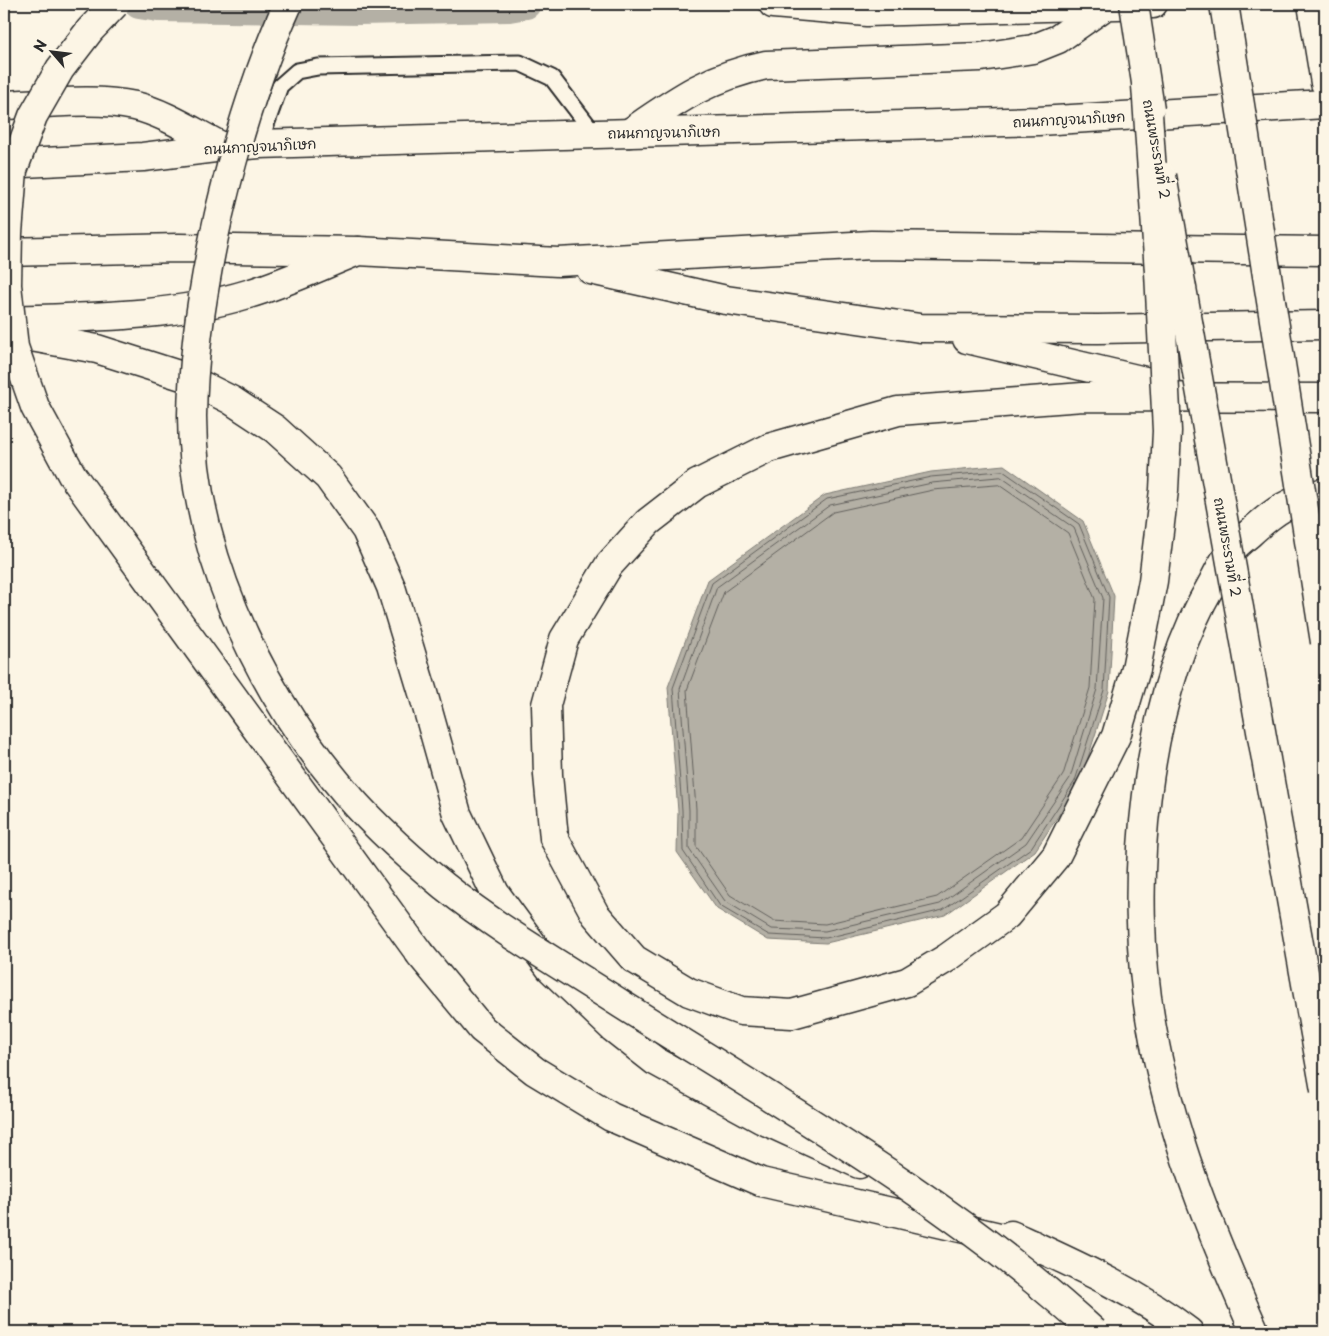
<svg xmlns="http://www.w3.org/2000/svg" width="1329" height="1336" font-family="'Playpen Sans','Playpen Sans Thai',sans-serif">
	<style>
		.water { fill: #b4b0a5; stroke: #7d7b74 }
		.lines { fill: none; stroke-linecap: round; stroke-linejoin: round }
		.shore { stroke: #62605c; stroke-width: 1 }
		.canal { stroke: #b4b0a5; stroke-width: 30 }
		.lane-casing { stroke: #2b2b2b; stroke-width: 19 }
		.secondary-casing { stroke: #2b2b2b; stroke-width: 31 }
		.highway-casing { stroke: #2b2b2b; stroke-width: 31 }
		.lane { stroke: #fcf5e5; stroke-width: 15 }
		.secondary { stroke: #fcf5e5; stroke-width: 28 }
		.highway { stroke: #fcf5e5; stroke-width: 28 }
		.secondary-bridge-casing { stroke: #2b2b2b; stroke-width: 31; stroke-linecap: butt }
		.highway-bridge-casing { stroke: #2b2b2b; stroke-width: 31; stroke-linecap: butt }
		.secondary-bridge { stroke: #fcf5e5; stroke-width: 28 }
		.highway-bridge { stroke: #fcf5e5; stroke-width: 28 }
		.labels { text-anchor: middle; dominant-baseline: central; stroke-width: 5; stroke-linejoin: round; paint-order: stroke }
		.street-label { font-size: 14px; fill: #2b2b2b; stroke: #fcf5e5 }
	</style>
	<rect width="100%" height="100%" fill="#fcf5e5"/>
	<filter id="ink" filterUnits="userSpaceOnUse"><feTurbulence type="fractalNoise" baseFrequency=".02" numOctaves="2"/><feDisplacementMap in="SourceGraphic" scale="10" xChannelSelector="R" yChannelSelector="G"/><feConvolveMatrix kernelMatrix="1 2 1 2 8 2 1 2 1" color-interpolation-filters="sRGB"/></filter>
	<g filter="url(#ink)">
		<!-- water -->
		<path class="water" d="M1004 465 1083 521 1114 596 1109 691 1080 783 1035 851 945 915 826 943 768 940 717 909 677 852 678 811 668 687 708 580 825 495 931 472Z"/>
		<g class="lines">
			<!-- shore -->
			<g class="shore">
				<path d="M1003 471 1079 524 1109 597 1104 690 1075 781 1031 848 943 910 826 938 769 935 720 906 683 851 682 810 673 688 712 583 827 499 931 477Z"/>
				<path d="M1001 477 1074 528 1103 598 1097 689 1070 778 1026 843 940 904 825 931 771 929 725 901 689 849V810L680 689 717 587 830 505 932 483Z"/>
				<path d="M999 485 1068 533 1095 599 1090 688 1063 775 1021 838 937 897 825 924 773 921 730 895 696 846V809L687 690 724 592 833 512 933 490Z"/>
			</g>
			<!-- canal -->
			<path class="canal" d="M139 4 158 7 359 10 509 7 526 4"/>
			<defs>
				<path id="lane" d="M259 144 280 86 297 71 318 67 520 63 552 78 594 133"/>
				<g id="secondary">
					<path d="M4 105C46 104 93 97 135 106 165 113 195 133 223 147"/>
					<path d="M4 320C85 317 169 318 248 294 286 283 322 265 358 251"/>
					<path d="M4 332 97 349 185 377 231 400 275 429 328 477 366 530 391 587 423 693 457 814 495 893 550 968 613 1028 655 1061 761 1119 859 1164"/>
					<path d="M1011 1235C1072 1263 1136 1291 1189 1332"/>
					<path d="M1255 1332C1211 1233 1169 1130 1151 1023 1127 888 1143 701 1213 582 1219 571 1224 559 1232 550 1236 544 1243 539 1249 534 1275 510 1290 500 1325 492"/>
				</g>
				<g id="highway">
					<path d="M773 4 867 12 1153 4"/>
					<path d="M1312 4 1325 83"/>
					<path d="M629 133C677 100 708 77 766 65L981 57 1033 49 1058 39 1105 6"/>
					<path d="M4 164 143 157 223 147 259 144 1038 121 1325 104"/>
					<path d="M4 252 179 248 358 251 558 262 871 245 1325 251"/>
					<path d="M591 270 726 300 920 328 1098 329 1325 325"/>
					<path d="M967 339 1166 386"/>
					<path d="M554 838 548 775 546 705 564 639 609 565 648 522 697 484 769 448 898 411 1083 397 1325 398"/>
					<path d="M420 954 482 1029 535 1071 611 1117 761 1182 1034 1245"/>
				</g>
			</defs>
			<!-- lane casing -->
			<use href="#lane" class="lane-casing"/>
			<!-- secondary casing -->
			<use href="#secondary" class="secondary-casing"/>
			<!-- highway casing -->
			<use href="#highway" class="highway-casing"/>
			<!-- lane -->
			<use href="#lane" class="lane"/>
			<!-- secondary -->
			<use href="#secondary" class="secondary"/>
			<!-- highway -->
			<use href="#highway" class="highway"/>
			<defs>
				<g id="secondary-bridge">
					<path d="M1134 4 1150 109"/>
					<path d="M1162 176 1325 1090"/>
				</g>
				<g id="highway-bridge">
					<path d="M115 4 90 30 60 69 33 116 13 170 8 233 7 285 14 347 35 407 72 475 420 954"/>
					<path d="M288 4C257 72 236 142 219 214 204 280 193 348 192 416 192 546 255 682 336 781 367 820 405 854 444 886 499 930 562 966 621 1004 783 1106 953 1202 1094 1332"/>
					<path d="M1224 4 1325 642"/>
					<path d="M554 838 595 914 634 959 689 992 741 1011 792 1014 907 982 947 958 1007 915 1056 856 1116 736 1136 669 1153 581 1164 490 1167 431 1159 272 1146 85"/>
				</g>
			</defs>
			<!-- secondary-bridge casing -->
			<use href="#secondary-bridge" class="secondary-bridge-casing"/>
			<!-- highway-bridge casing -->
			<use href="#highway-bridge" class="highway-bridge-casing"/>
			<!-- secondary-bridge -->
			<use href="#secondary-bridge" class="secondary-bridge"/>
			<!-- highway-bridge -->
			<use href="#highway-bridge" class="highway-bridge"/>
		</g>
	</g>
	<g class="labels">
		<!-- street labels -->
		<g class="street-label">
			<text transform="translate(1069 119) rotate(-3)">ถนนกาญจนาภิเษก</text>
			<text transform="translate(664 132) rotate(-1)">ถนนกาญจนาภิเษก</text>
			<text transform="translate(260 146) rotate(-3)">ถนนกาญจนาภิเษก</text>
			<text transform="translate(1157 149) rotate(80)">ถนนพระรามที่ 2</text>
			<text transform="translate(1228 547) rotate(80)">ถนนพระรามที่ 2</text>
		</g>
	</g>
	<!-- margin -->
	<rect width="1329" height="1336" fill="none" stroke="#fcf5e5" stroke-width="20"/>
	<rect x="10" y="10" width="1309" height="1316" fill="none" stroke="#2b2b2b" stroke-width="2" filter="url(#ink)"/>
	<!-- north arrow -->
	<g transform="translate(52 52) rotate(298)" stroke="#fcf5e5" stroke-width="4" paint-order="stroke">
	<path d="M0-4L9 19L0 12L-9 19Z" fill="#2b2b2b"/>
	<text y="-8" font-size="14" font-weight="bold" text-anchor="middle" fill="#2b2b2b">N</text>
	</g>
</svg>
